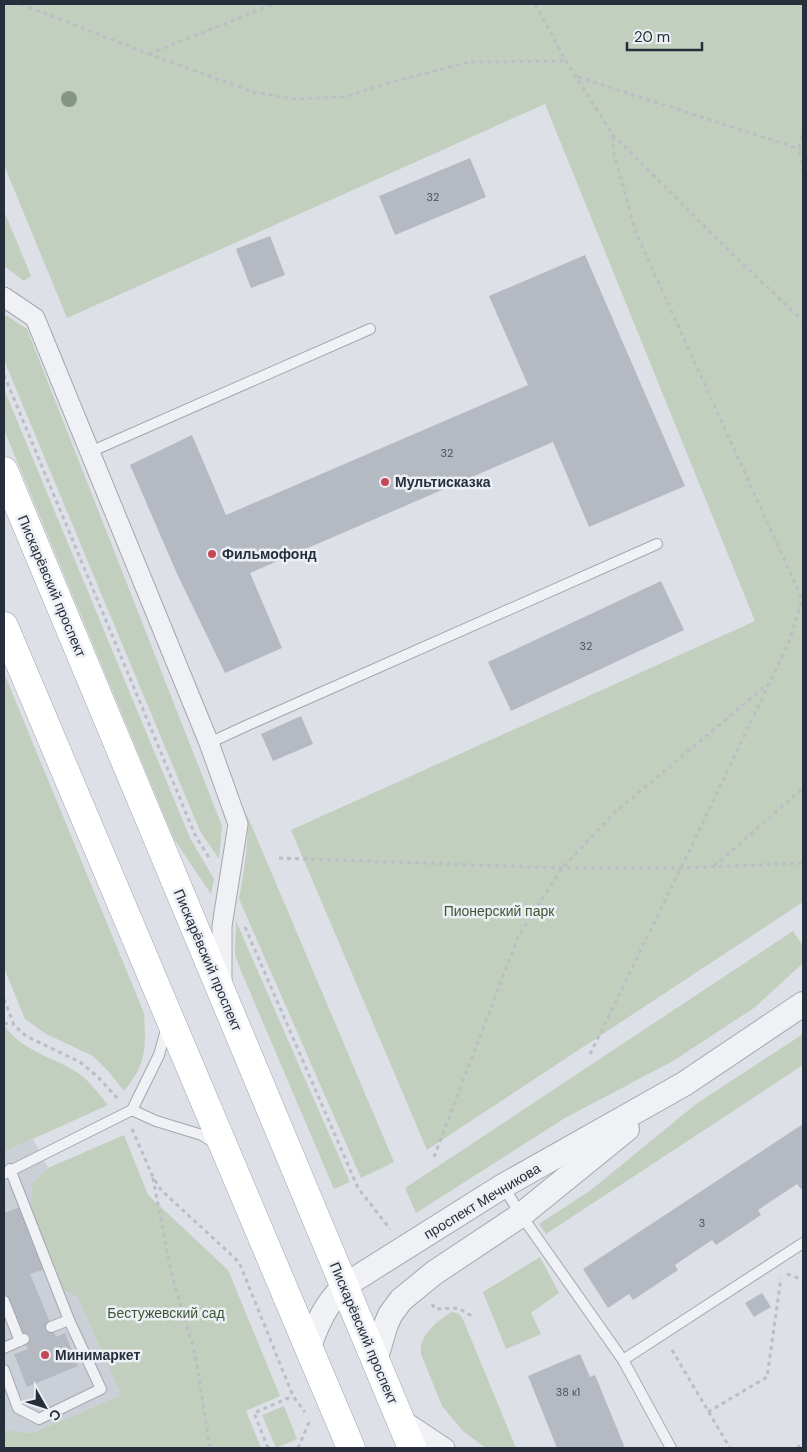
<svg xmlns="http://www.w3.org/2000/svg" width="807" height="1452" font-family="'DM Sans',sans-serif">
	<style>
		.built { fill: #cbcfd7 }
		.green { fill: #c2cfbe }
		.building { fill: #b4b9c2 }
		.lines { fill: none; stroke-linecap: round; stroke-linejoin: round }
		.service-casing { stroke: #a3a7af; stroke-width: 12 }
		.minor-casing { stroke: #a3a7af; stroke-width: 21 }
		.tertiary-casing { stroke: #a3a7af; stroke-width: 26 }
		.primary-casing { stroke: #9da4b1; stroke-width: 29 }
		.path { stroke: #bbbec4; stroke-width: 3; stroke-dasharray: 4 4; stroke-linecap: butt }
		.service { stroke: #eff1f4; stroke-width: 10 }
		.minor { stroke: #eff1f4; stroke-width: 19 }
		.tertiary { stroke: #eff1f4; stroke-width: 24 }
		.primary { stroke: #fff; stroke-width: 28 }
		.tree { fill: #849485 }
		.poi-dot { fill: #c64756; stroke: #eceff4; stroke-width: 2 }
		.labels { text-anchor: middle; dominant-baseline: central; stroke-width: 5; stroke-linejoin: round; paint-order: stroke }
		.number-label { font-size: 11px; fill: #4a515d }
		.poi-label { font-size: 14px; font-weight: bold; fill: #272e3b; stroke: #eceff4; text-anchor: start }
		.street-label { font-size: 14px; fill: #272e3b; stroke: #eceff4 }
		.park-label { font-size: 14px; fill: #3b5635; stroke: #eceff4 }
	</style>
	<rect width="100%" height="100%" fill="#dde0e6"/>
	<!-- built -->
	<path class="built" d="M33 1139 48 1168 33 1183 77 1296 121 1395 33 1433 4 1430V1152Z"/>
	<!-- green -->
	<g class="green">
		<path d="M4 4H803V902L427 1150 291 830 755 621 545 104 67 318 4 165Z"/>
		<path d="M4 211 31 276 24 281 4 266Z"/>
		<path d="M4 314 27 329 222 826 219 859 200 831 4 360Z"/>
		<path d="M4 389 190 838 214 879 211 894 174 839 4 430Z"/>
		<path d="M4 673 144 1013C146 1047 147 1064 124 1091L108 1071 93 1056 46 1034 25 1019 4 968Z"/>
		<path d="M247 815 394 1162 361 1178 239 899C244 871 249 844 247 815Z"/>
		<path d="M236 921 350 1182 334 1189 241 971 235 955Z"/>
		<path d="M793 931 803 946V963L754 1008 673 1061 565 1118 416 1213 405 1188Z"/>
		<path d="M4 1025C21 1050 50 1056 75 1071 88 1079 98 1093 108 1105L4 1152Z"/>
		<path d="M803 1034V1065L546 1234 539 1224 591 1190 696 1104Z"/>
		<path d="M124 1135 148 1195 228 1270 280 1396 246 1411 261 1448H4V1430L33 1433 121 1395 77 1296 59 1288 32 1215 31 1202 33 1183 48 1168Z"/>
		<path d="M540 1257 559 1293 531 1313 541 1334 506 1349 483 1292Z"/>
		<path d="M451 1312 457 1313 462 1317 516 1448H486L464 1432 442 1406 421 1354V1344L426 1334 436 1323Z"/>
		<path d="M284 1406 297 1439 276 1448 262 1415Z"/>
	</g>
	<!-- building -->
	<g class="building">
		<path d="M470 158 486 197 395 235 379 196Z"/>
		<path d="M270 236 285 275 251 288 236 249Z"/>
		<path d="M585 255 685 486 589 527 553 442 250 573 282 648 225 673 178 576 130 465 192 435 226 515 528 385 489 296Z"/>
		<path d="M661 581 684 630 511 711 488 662Z"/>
		<path d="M301 716 313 744 273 761 261 734Z"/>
		<path d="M803 1124V1188L801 1189 797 1184 758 1210 761 1215 716 1245 712 1240 675 1265 678 1270 633 1300 629 1294 608 1308 583 1269Z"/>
		<path d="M20 1207 45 1269 30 1274 56 1337 65 1333 78 1366 27 1387 14 1354 28 1349 4 1291V1213Z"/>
		<path d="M762 1293 771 1307 754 1317 745 1303Z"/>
		<path d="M580 1354 590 1377 595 1375 625 1448H557L528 1376Z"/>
	</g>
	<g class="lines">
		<defs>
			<g id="service">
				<path d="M90 452 370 329"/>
				<path d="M209 743 248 725 657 544"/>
				<path d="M132 1110 156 1121 202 1135 214 1143"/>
				<path d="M4 1174 132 1110 159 1055 167 1026"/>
				<path d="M503 1186 521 1215 623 1360 803 1243"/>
				<path d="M4 1301 20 1341"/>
				<path d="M51 1327 69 1320"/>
				<path d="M4 1348 24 1339"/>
				<path d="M623 1360 671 1448"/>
				<path d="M4 1370 18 1408 39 1419 101 1389 69 1320 10 1169"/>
			</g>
			<g id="minor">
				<path d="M4 297 35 318 209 743 238 824 222 926V982"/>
				<path d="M400 1418 445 1448"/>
			</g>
			<g id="tertiary">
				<path d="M309 1347C318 1321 325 1306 344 1286L503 1186 684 1084 803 1004"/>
				<path d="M375 1361 385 1327 390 1315 401 1300 434 1273 521 1215 627 1129"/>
			</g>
			<g id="primary">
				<path d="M4 471 412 1448"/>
				<path d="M4 626 351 1448"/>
			</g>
		</defs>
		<!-- service casing -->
		<use href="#service" class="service-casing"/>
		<!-- minor casing -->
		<use href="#minor" class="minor-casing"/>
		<!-- tertiary casing -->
		<use href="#tertiary" class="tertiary-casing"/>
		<!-- primary casing -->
		<use href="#primary" class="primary-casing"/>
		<!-- path -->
		<g class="path">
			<path d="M21 4 149 54 253 92 294 99 344 97 395 81 470 62 566 61"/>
			<path d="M535 4 566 61 613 135 725 247 803 321"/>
			<path d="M149 54 274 4"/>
			<path d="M578 77 803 150"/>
			<path d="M803 128 799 148 803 173"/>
			<path d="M4 375 196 837 210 859"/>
			<path d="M279 858 562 868H681L803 863"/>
			<path d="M714 866 803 788"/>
			<path d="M245 927 358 1188 390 1229"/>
			<path d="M4 999 14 1025 26 1036 80 1062 99 1078 118 1099"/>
			<path d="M4 1023 13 1025"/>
			<path d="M590 1054 681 868 789 642 802 599 636 233 613 151V135"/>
			<path d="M132 1129 152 1175 161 1190 239 1262 293 1396 305 1412"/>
			<path d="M434 1157 518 937 562 868 613 814 767 685"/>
			<path d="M153 1178 171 1272 195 1354 210 1448"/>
			<path d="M787 1274 803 1280"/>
			<path d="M432 1304 435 1309 458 1308 472 1316"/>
			<path d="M672 1350 730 1448"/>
			<path d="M708 1412 767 1377 781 1278"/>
			<path d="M268 1448 254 1413 293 1396"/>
			<path d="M298 1448 310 1420"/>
			<path d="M797 1448 803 1443"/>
		</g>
		<!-- service -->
		<use href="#service" class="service"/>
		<!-- minor -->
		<use href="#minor" class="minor"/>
		<!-- tertiary -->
		<use href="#tertiary" class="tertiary"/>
		<!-- primary -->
		<use href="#primary" class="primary"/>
	</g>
	<!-- trees -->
	<circle class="tree" cx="69" cy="99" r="8"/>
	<!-- markers -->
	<g class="poi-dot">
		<circle cx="385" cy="482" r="5"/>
		<circle cx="212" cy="554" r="5"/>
		<circle cx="45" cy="1355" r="5"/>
	</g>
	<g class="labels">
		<!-- number labels -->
		<g class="number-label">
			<text x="433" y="197">32</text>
			<text x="447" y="453">32</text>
			<text x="586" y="646">32</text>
			<text x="702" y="1223">3</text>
			<text x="568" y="1392">38 к1</text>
		</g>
		<!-- poi labels -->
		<g class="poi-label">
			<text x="395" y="482">Мультисказка</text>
			<text x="222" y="554">Фильмофонд</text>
			<text x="55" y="1355">Минимаркет</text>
		</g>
		<!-- street labels -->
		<g class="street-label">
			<text transform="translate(52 586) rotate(67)">Пискарёвский проспект</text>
			<text transform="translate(208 960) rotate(67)">Пискарёвский проспект</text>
			<text transform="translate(482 1201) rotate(-31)">проспект Мечникова</text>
			<text transform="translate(364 1333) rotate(67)">Пискарёвский проспект</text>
		</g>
		<!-- park labels -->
		<g class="park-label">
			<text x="499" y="911">Пионерский парк</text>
			<text x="166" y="1313">Бестужевский сад</text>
		</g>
	</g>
	<!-- border -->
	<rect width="807" height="1452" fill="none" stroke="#272e3b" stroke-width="10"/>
	<!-- north arrow -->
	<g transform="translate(45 1407) rotate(129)" stroke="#eceff4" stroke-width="4" paint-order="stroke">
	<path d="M0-4L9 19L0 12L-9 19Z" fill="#272e3b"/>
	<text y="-8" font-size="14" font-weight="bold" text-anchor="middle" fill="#272e3b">С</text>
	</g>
	<!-- scale -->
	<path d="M627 42v8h75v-8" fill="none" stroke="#272e3b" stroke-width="2.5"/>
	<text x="634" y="42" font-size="15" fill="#272e3b" stroke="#eceff4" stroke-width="4" paint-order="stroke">20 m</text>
</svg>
